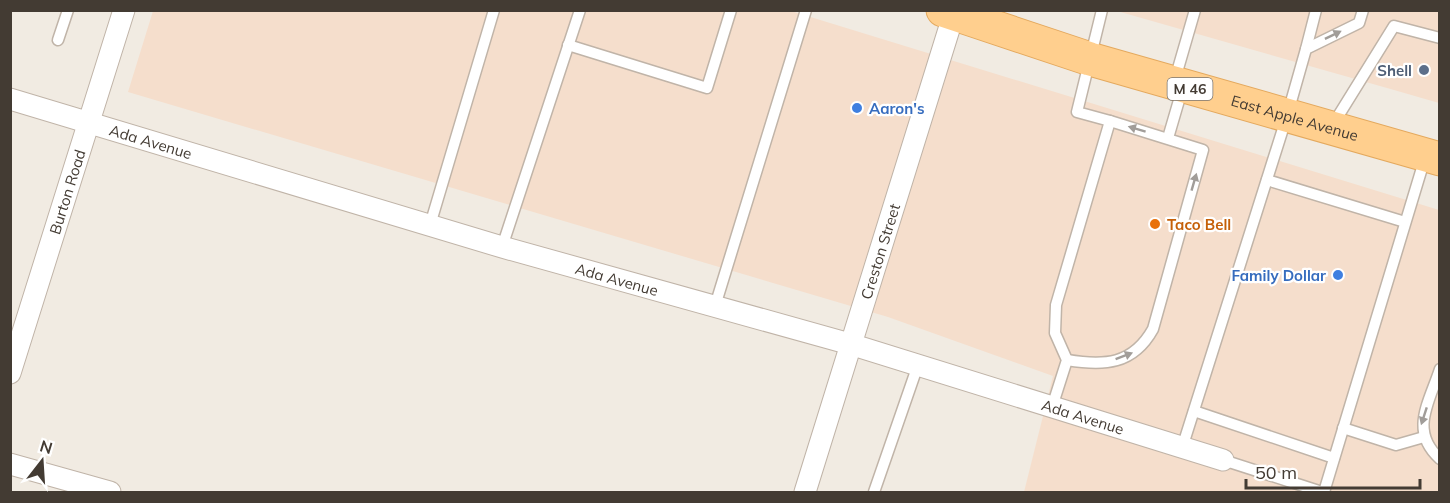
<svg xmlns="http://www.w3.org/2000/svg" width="1450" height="503" font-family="Mulish,sans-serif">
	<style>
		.commercial { fill: #f5decc }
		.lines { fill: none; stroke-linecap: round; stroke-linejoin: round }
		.lane-casing { stroke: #c0b4a8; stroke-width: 13 }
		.street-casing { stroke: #c0b4a8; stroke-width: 23 }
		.primary-casing { stroke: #e4a95e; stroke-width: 35 }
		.lane { stroke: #fff; stroke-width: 10 }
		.street { stroke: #fff; stroke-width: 21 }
		.primary { stroke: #ffcf8e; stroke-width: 33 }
		.oneway { fill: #a19d99 }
		.service-dot { fill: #5c6f8a; stroke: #fff; stroke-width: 2 }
		.shop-dot { fill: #3f7fe0; stroke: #fff; stroke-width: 2 }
		.food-dot { fill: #e8710a; stroke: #fff; stroke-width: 2 }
		.labels { text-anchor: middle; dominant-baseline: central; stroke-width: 4.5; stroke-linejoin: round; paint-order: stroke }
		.shield { fill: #fff; stroke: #7b7670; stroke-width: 1.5 }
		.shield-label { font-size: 14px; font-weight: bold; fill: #433b33 }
		.service-label { font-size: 15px; font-weight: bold; fill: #4e5e75; stroke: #fff; text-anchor: end }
		.shop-label { font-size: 15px; font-weight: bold; fill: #366cbe; stroke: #fff; text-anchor: start }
		.street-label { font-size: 15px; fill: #433b33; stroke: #fff }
		.food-label { font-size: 15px; font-weight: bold; fill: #c56008; stroke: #fff; text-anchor: start }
	</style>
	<rect width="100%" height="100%" fill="#f1ebe2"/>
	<!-- commercial -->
	<g class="commercial">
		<path d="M153 11H791L1439 210V492H1024L1053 376 888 317 128 92Z"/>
		<path d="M1117 11H1439V103L1394 90Z"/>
	</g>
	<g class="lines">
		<defs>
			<g id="lane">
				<path d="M58 40 68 10"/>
				<path d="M568 45 707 88 731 10"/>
				<path d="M1306 49 1316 10"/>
				<path d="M1175 79 1195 10"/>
				<path d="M1332 126 1394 26 1440 38"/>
				<path d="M1168 138 1182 90"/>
				<path d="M1267 180 1405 222"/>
				<path d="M430 225 494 10"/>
				<path d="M502 247 580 10"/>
				<path d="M715 306 806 10"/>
				<path d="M1067 360C1104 366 1133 365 1153 329L1203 150 1110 121"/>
				<path d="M1440 369C1429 403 1409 431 1440 459"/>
				<path d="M1052 407 1067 360 1055 333 1056 305 1110 121 1077 112 1102 10"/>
				<path d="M1194 411 1334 458"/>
				<path d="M1343 428 1396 445 1424 437"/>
				<path d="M1182 448 1287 116 1306 49 1359 23 1363 10"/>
				<path d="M1223 460 1322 492"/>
				<path d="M874 492 918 365"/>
				<path d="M1324 492 1425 158"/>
			</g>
			<g id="street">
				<path id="s1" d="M10 99 502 247 850 344 1223 460"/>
				<path id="s2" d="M10 373 124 10"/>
				<path d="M10 464 110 492"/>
				<path id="s3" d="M805 492 955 10"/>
			</g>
			<g id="primary">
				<path id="s4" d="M943 10 1090 59 1440 159"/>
			</g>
		</defs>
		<!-- lane casing -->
		<use href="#lane" class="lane-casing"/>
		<!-- street casing -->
		<use href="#street" class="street-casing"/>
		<!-- primary casing -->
		<use href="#primary" class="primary-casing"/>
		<!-- lane -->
		<use href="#lane" class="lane"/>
		<!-- street -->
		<use href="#street" class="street"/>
		<!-- primary -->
		<use href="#primary" class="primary"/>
	</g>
	<!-- one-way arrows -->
	<defs><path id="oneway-solid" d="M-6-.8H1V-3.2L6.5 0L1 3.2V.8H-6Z" transform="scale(1.5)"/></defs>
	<g class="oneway">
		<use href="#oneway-solid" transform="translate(1333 35) rotate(-26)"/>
		<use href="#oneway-solid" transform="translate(1137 129) rotate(-163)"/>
		<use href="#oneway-solid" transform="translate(1194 182) rotate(-74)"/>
		<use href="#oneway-solid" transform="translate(1124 356) rotate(-21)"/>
		<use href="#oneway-solid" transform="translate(1424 416) rotate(108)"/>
	</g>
	<!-- markers -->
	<circle class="service-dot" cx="1424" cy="70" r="6"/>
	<g class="shop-dot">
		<circle cx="857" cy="108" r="6"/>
		<circle cx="1338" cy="275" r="6"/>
	</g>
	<circle class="food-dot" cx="1155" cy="224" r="6"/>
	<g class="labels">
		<!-- shield labels -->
		<rect class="shield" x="1167.5" y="78" width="45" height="22" rx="4.5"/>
		<g class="shield-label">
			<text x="1190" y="89">M 46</text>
		</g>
		<!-- service labels -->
		<g class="service-label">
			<text x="1412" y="70">Shell</text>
		</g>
		<!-- shop labels -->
		<g class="shop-label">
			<text x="869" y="108">Aaron's</text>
			<text x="1326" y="275" text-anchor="end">Family Dollar</text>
		</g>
		<!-- street labels -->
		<g class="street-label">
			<text stroke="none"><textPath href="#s4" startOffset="368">East Apple Avenue</textPath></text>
			<text stroke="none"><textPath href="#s1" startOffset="147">Ada Avenue</textPath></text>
			<text stroke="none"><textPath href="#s2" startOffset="190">Burton Road</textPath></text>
			<text stroke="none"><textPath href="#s3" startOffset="252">Creston Street</textPath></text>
			<text stroke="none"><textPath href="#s1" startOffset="633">Ada Avenue</textPath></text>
			<text stroke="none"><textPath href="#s1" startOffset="1119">Ada Avenue</textPath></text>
		</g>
		<!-- food labels -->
		<g class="food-label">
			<text x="1167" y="224">Taco Bell</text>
		</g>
	</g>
	<!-- border -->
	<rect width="1450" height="503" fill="none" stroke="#433b33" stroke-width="24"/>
	<!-- north arrow -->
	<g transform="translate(42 461) rotate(17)" stroke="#ffffff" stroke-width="4.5" paint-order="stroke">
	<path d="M0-4.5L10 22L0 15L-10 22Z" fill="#433b33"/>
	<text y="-9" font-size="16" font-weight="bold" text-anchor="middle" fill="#433b33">N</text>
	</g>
	<!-- scale -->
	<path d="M1246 479v9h174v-9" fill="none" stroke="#433b33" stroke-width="3"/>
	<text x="1255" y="479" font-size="18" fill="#433b33" stroke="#ffffff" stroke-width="4.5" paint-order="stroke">50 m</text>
</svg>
